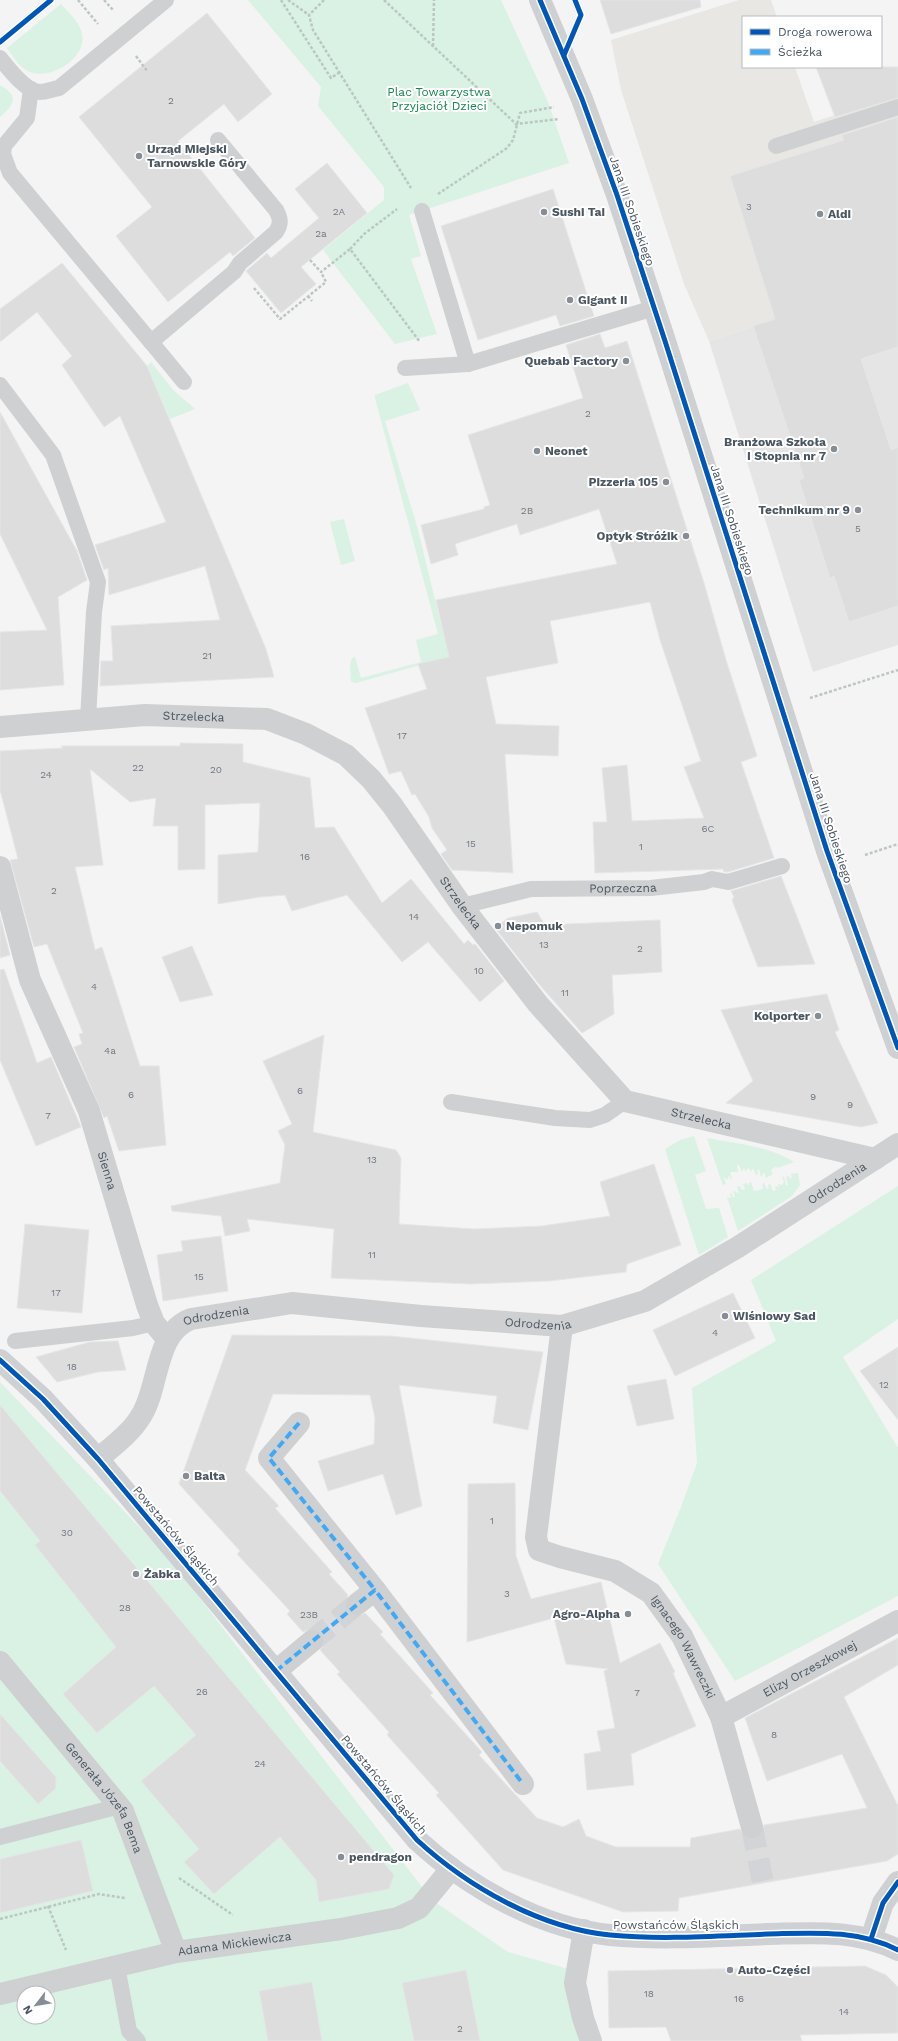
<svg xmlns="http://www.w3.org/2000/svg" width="898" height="2041" font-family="'Work Sans',sans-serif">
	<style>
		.commercial { fill: #e8e7e3 }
		.education { fill: #e6e5e6 }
		.green { fill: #d9f2e3; fill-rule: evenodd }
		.building { fill: #ddddde; stroke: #e5e6e7 }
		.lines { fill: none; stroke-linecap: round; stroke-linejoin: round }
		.street-tunnel { stroke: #d2d4d7; stroke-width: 22; stroke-dasharray: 22 11; stroke-linecap: butt }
		.path { stroke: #bcc7c4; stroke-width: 2.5; stroke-dasharray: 3 2; stroke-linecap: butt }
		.lane { stroke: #ced0d2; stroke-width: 16 }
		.street { stroke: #ced0d2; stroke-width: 22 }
		.secondary { stroke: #ced0d4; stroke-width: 22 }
		.quiet { stroke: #3fa9f5; stroke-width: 4; stroke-dasharray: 8 4; stroke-linecap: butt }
		.cycleway-casing { stroke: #fff; stroke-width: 8 }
		.cycleway { stroke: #0057b8; stroke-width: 5 }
		.poi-dot { fill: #868d94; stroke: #fff; stroke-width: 1.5 }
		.labels { text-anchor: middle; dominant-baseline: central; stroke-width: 4; stroke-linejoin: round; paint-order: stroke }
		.number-label { font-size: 10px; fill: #707881 }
		.park-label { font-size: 12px; fill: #17864f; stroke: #fff }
		.poi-label { font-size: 12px; font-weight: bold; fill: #4a5661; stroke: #fff; text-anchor: start }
		.street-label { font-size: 12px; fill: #4a5661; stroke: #fff }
	</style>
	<rect width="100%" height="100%" fill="#f4f4f4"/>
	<!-- commercial -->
	<path class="commercial" d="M739 0H771L777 17H743V67H795L814 122 898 94V280L709 341 684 284 621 90 611 40Z"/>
	<!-- education -->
	<path class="education" d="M898 280V645L813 672 709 341Z"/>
	<!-- green -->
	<g class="green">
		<path d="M248 0H501L548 102 569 163 409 215 421 256 411 259 437 334 395 344 323 250 384 200V187L318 106 321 87Z"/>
		<path d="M61 4C67 11 77 20 80 28 93 54 53 81 30 72 19 68 14 57 7 48Z"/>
		<path d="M0 85C19 96 15 104 0 117Z"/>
		<path d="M151 362 173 390 195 409 170 419 147 366Z"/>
		<path d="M408 383 420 410 385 421 417 526 449 657 356 683 351 682 350 665 352 658 355 657 361 678 421 662 416 640 438 634 375 398V395Z"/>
		<path d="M344 519 355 561 341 565 330 522Z"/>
		<path d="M694 1136 706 1171 695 1175 706 1209 719 1208 728 1237 699 1255 665 1149 680 1140Z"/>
		<path d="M707 1138C736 1144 770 1146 794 1162L777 1168 776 1166 771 1170 773 1174 766 1178 764 1172 761 1177 759 1169 757 1170 758 1174 756 1175 753 1168 751 1172 749 1168 745 1171 744 1168 742 1172 739 1165H737L738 1172H730L732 1178 730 1179 729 1175 727 1180 723 1176 726 1183 723 1186Z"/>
		<path d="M798 1173 800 1185 792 1196 738 1231 727 1197 731 1198 730 1194 732 1193 733 1198 735 1197 733 1190 739 1194 737 1187 740 1186 742 1190 745 1189 743 1184 747 1183 749 1186V1183L751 1182 754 1191 763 1189 762 1184 764 1183 767 1189 769 1188 768 1185 770 1184 773 1191 776 1190 775 1186 779 1187 778 1184 782 1185 784 1182 782 1177H784L786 1185H788L786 1177 789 1176 790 1179 792 1178 791 1174Z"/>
		<path d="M898 1186V1319L843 1357 898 1448V1596L735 1681 658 1564 681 1507 697 1463 692 1388 776 1341 751 1280Z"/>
		<path d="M0 1382 169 1558 432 1900 508 1952 572 1970 594 2041H0ZM24 1993H48V2017H24Z"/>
	</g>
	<!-- building -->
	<g class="building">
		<path d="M600 0H700L701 7 611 34Z"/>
		<path d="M207 13 272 94 238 122 224 104 178 141 255 238 233 256 230 252 168 302 116 236 152 207 79 117Z"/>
		<path d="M816 67H898V98L835 117Z"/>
		<path d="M898 117V347L861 359 891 450 898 447V606L849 622 834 576 830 578 821 550 799 480 804 478 753 326 775 319 730 176 844 140 842 135Z"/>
		<path d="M327 163 367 213 301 267 316 284 281 313 246 271 267 253 271 258 319 218 295 189Z"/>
		<path d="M553 189 594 316 560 326 556 315 478 340 441 226Z"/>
		<path d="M62 263 147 366 266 649 274 677 100 686 101 661H113L111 626 220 620 205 566 109 595 108 568 104 570 95 545 166 522 120 416 104 427 62 365 72 356 37 312 0 342V309Z"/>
		<path d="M600 334 605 348 627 341 704 583 726 660 757 756 741 762 774 858 728 872H724L723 869 595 873 593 822H607L602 768 627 765 632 821 704 818 684 767 701 761 660 640 650 602 550 621 558 663 486 677 496 724 559 726 558 756 505 754 513 873 452 870 441 854 447 850 432 828 429 817 415 794 412 795 401 771 389 774 365 708 427 689 418 664 449 657 436 600 617 564 599 509 520 535 517 524 455 544 458 555 431 564 421 525 484 509V507L490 505 468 435 583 398 566 345Z"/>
		<path d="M0 412 77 551 87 580 58 597 64 685 0 690V632L47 630 0 534Z"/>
		<path d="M180 743 243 744V762L310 778 315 828 334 827 382 903 411 879 464 944 468 940 473 945 475 944 504 981 480 1002 428 942 402 962 347 895 292 911 285 895 260 897 218 904V855L258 852 260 803 205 805V869L178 870V826H153L156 798 130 802 90 769 103 865 75 867 95 950 102 947 140 1066H159L166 1145 119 1151 107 1116 104 1118 74 1047 82 1044 79 1034 83 1033 47 944 34 947 10 860 18 859 0 790V751L63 748 61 746H180Z"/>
		<path d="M781 876 801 927 815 964 758 967 732 900 734 897 731 891Z"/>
		<path d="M537 912 545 925 660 920 662 972 612 975 614 1014 582 1033 538 983 495 928 508 918Z"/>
		<path d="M0 916 10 955 0 958Z"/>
		<path d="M192 946 213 995 180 1002 162 957Z"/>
		<path d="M4 969 37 1063 51 1057 81 1127 36 1146 0 1060V970Z"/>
		<path d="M827 994 839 1030 835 1032 878 1123 861 1127 726 1103 753 1081 721 1010Z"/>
		<path d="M324 1035 313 1132 396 1150 401 1158 399 1224 474 1229 542 1226 610 1216 600 1182 654 1164 681 1245 627 1264 626 1272 549 1281 471 1284 331 1278 334 1229 247 1219 250 1231 225 1236 221 1216 172 1211 171 1206 280 1183 285 1145 278 1131 292 1124 263 1061Z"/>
		<path d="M25 1224 89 1230 82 1313 17 1308Z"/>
		<path d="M221 1236 228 1291 163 1301 157 1255 183 1251 181 1241Z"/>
		<path d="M733 1293 755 1338 675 1376 653 1330Z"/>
		<path d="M232 1335 391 1336 543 1352 528 1430 493 1423 497 1396 399 1385 422 1506 396 1515 383 1474 328 1491 318 1461 374 1444 375 1418 370 1395 273 1394 245 1470 279 1506 275 1508 332 1572 329 1574 348 1595 345 1605 347 1612 352 1615 358 1616 365 1613 383 1632 380 1634 433 1693 430 1695 482 1752 479 1755 537 1818 563 1827 579 1819 586 1836 616 1847H690L691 1838 740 1829 744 1836 749 1839H755L761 1835 764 1825 867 1808 842 1754 767 1781 745 1718 898 1638V1665L844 1697 898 1806V1854L887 1861 679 1898 678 1911 623 1912 503 1870 436 1795 439 1793 387 1735 389 1732 337 1674 340 1672 320 1650 324 1645V1639L321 1633 316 1629H310L303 1632 287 1614 290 1611 237 1554 240 1551 179 1484Z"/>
		<path d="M118 1341 126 1370 98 1372 57 1382 36 1357 90 1342Z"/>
		<path d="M898 1347V1420L860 1371Z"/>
		<path d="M666 1379 674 1419 637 1426 627 1386Z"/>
		<path d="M0 1405 394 1875 389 1889 319 1902 316 1880 280 1837 214 1894 184 1862 199 1849 141 1781 196 1735 154 1686 97 1733 63 1694 116 1647 35 1545 40 1541 0 1491Z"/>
		<path d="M515 1483 516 1556 531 1599 601 1582 620 1663 660 1643 675 1672 673 1673 696 1726 631 1754 634 1785 587 1790 584 1754 601 1751 597 1731 615 1728 604 1671 608 1669 566 1664 554 1618 467 1642 468 1484Z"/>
		<path d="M0 1714 56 1777V1788L38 1804 0 1761Z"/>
		<path d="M81 1840 93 1891 0 1913V1859Z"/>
		<path d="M865 1966 886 1975 898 1987V2033L800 2035 802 2041H671L666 2027 609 2028 608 1971Z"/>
		<path d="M466 1970 480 2041H414L402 1983Z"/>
		<path d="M312 1982 322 2041H268L259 1991Z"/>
	</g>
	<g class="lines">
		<!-- street-tunnel -->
		<g class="street-tunnel">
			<path d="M312 1641 357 1604"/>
			<path d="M752 1827 763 1883"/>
		</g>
		<!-- path -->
		<g class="path">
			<path d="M78 0 98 24"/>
			<path d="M104 0 113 10"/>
			<path d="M281 0 331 78 340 72"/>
			<path d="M288 0 309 15"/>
			<path d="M324 0 309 15 313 30 411 188"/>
			<path d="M384 0 516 124 559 119"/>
			<path d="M433 46 434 0"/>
			<path d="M136 56 147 71"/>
			<path d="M438 194 507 148 513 140 520 113 554 107"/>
			<path d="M350 249 364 234 397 209"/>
			<path d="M310 260 321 272 350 249 420 342"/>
			<path d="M254 288 280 319 326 282 321 272"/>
			<path d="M308 296 312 301"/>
			<path d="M810 698 898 670"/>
			<path d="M865 855 898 844"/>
			<path d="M179 1878 233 1915"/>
			<path d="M48 1906 66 1950"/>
			<path d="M0 1919 99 1894 125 1898"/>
		</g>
		<!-- lane -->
		<g class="lane">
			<path d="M0 58C8 68 26 92 40 92 46 92 53 89 59 88L166 0"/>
			<path d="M31 89 27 118 4 146 3 154 10 173 151 342 234 272 240 263 276 232C281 224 281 219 276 210L218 140"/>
			<path d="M776 146 898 107"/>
			<path d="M422 211 468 364"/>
			<path d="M151 342 184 382"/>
			<path d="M405 368 468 364 654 308"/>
			<path d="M0 385 53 455 98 582 94 612 88 719"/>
			<path id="s1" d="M462 906 531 889 651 888 704 882 712 879 728 882 782 866"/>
			<path d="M451 1102 555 1118 590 1120 605 1115 625 1101"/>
			<path d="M15 1341 133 1328 154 1323"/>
			<path d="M0 1837 120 1806"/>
			<path d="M117 1966 129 2031 138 2041"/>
		</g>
		<!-- street -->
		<g class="street">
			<path d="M540 0 582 99 617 195 665 341 827 851 898 1048"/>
			<path id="s2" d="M0 727 145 715 267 719 306 734 346 755 371 779 392 805 462 906 538 1004 625 1101 875 1159"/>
			<path id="s3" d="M0 867 30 980 89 1111 147 1305 154 1323 167 1339"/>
			<path id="s4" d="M562 1326 536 1537 539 1550 560 1557 615 1571 651 1593 682 1636 721 1717 752 1827"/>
			<path d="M299 1423 269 1458 375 1590"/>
			<path id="s5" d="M98 1459C113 1446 131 1433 141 1416 160 1386 154 1333 191 1319L292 1303 421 1316 562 1326 645 1301 738 1247 898 1144"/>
			<path d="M357 1604 375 1590 523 1784"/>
			<path id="s6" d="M0 1662 123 1811 176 1952"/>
			<path d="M276 1671 312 1641"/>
			<path id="s7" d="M721 1717 898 1621"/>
			<path d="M584 1930 575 1983 583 2018 591 2041"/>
			<path d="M871 1939 883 1903 898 1882"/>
			<path id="s8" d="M0 1994 176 1952 341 1929 398 1918 419 1908 451 1869"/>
		</g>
		<!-- secondary -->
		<path class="secondary" d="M0 1360 43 1399 98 1459 417 1840C468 1887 540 1928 610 1935 662 1940 715 1936 768 1934 813 1933 856 1929 898 1950"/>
		<!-- quiet -->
		<g class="quiet">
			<path d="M299 1423 269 1458 375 1590"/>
			<path d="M276 1671 375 1590 523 1784"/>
		</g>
		<defs>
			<g id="cycleway">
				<path d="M540 0 582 99 617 195 665 341 827 851 898 1048"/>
				<path d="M0 42 51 0"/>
				<path d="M564 55 581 15 575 0"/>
				<path d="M0 1360 43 1399 98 1459 417 1840C468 1887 540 1928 610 1935 662 1940 715 1936 768 1934 813 1933 856 1929 898 1950"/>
				<path d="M871 1939 883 1903 898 1882"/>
			</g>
		</defs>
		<!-- cycleway casing -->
		<use href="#cycleway" class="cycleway-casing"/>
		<!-- cycleway -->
		<use href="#cycleway" class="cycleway"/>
	</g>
	<!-- markers -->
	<g class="poi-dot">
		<circle cx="139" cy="156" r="4"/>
		<circle cx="544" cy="212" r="4"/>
		<circle cx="820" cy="214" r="4"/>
		<circle cx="570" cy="300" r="4"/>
		<circle cx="626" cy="361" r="4"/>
		<circle cx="834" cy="449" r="4"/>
		<circle cx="537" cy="451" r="4"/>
		<circle cx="666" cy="482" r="4"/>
		<circle cx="858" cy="510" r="4"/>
		<circle cx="686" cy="536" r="4"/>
		<circle cx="498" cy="926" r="4"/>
		<circle cx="818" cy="1016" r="4"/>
		<circle cx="725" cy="1316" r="4"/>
		<circle cx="186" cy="1476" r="4"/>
		<circle cx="136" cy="1574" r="4"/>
		<circle cx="628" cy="1614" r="4"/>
		<circle cx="341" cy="1857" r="4"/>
		<circle cx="730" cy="1970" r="4"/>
	</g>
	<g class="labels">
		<!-- number labels -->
		<g class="number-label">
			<text x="171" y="100">2</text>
			<text x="749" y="206">3</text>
			<text x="339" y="211">2A</text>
			<text x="321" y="233">2a</text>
			<text x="588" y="413">2</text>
			<text x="527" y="510">2B</text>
			<text x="858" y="528">5</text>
			<text x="207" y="655">21</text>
			<text x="402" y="735">17</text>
			<text x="138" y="767">22</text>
			<text x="216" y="769">20</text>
			<text x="46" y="774">24</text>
			<text x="708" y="828">6C</text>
			<text x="471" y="843">15</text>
			<text x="641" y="846">1</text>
			<text x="305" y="856">16</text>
			<text x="54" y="890">2</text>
			<text x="414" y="916">14</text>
			<text x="544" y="944">13</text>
			<text x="640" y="948">2</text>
			<text x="479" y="970">10</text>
			<text x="94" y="986">4</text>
			<text x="565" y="992">11</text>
			<text x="110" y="1050">4a</text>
			<text x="300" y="1090">6</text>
			<text x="131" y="1094">6</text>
			<text x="813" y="1096">9</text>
			<text x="850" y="1104">9</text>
			<text x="48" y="1115">7</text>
			<text x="372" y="1159">13</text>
			<text x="372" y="1254">11</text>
			<text x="199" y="1276">15</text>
			<text x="56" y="1292">17</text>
			<text x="715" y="1332">4</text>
			<text x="72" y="1366">18</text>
			<text x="884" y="1384">12</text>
			<text x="492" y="1520">1</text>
			<text x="67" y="1532">30</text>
			<text x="507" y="1593">3</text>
			<text x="125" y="1607">28</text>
			<text x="309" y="1614">23B</text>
			<text x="202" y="1691">26</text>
			<text x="637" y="1692">7</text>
			<text x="774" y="1734">8</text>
			<text x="260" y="1763">24</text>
			<text x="649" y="1993">18</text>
			<text x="739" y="1998">16</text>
			<text x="844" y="2011">14</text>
			<text x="460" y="2028">2</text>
		</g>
		<!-- park labels -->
		<g class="park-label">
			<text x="439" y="92">Plac Towarzystwa<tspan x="439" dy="14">Przyjaciół Dzieci</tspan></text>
		</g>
		<!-- poi labels -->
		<g class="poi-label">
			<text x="147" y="149">Urząd Miejski<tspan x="147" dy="14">Tarnowskie Góry</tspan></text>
			<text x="552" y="212">Sushi Tai</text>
			<text x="828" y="214">Aldi</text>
			<text x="578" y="300">Gigant II</text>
			<text x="618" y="361" text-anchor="end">Quebab Factory</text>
			<text x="826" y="442" text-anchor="end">Branżowa Szkoła<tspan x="826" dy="14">I Stopnia nr 7</tspan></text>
			<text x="545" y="451">Neonet</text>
			<text x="658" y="482" text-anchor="end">Pizzeria 105</text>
			<text x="850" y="510" text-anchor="end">Technikum nr 9</text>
			<text x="678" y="536" text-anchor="end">Optyk Stróźik</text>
			<text x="506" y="926">Nepomuk</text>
			<text x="810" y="1016" text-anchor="end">Kolporter</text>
			<text x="733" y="1316">Wiśniowy Sad</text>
			<text x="194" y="1476">Balta</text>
			<text x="144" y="1574">Żabka</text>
			<text x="620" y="1614" text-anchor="end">Agro-Alpha</text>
			<text x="349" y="1857">pendragon</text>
			<text x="738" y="1970">Auto-Części</text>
		</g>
		<!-- street labels -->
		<g class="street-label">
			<text transform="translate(632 211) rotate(71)">Jana III Sobieskiego</text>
			<text transform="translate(732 520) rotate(72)">Jana III Sobieskiego</text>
			<text stroke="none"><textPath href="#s2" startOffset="194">Strzelecka</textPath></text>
			<text transform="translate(831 828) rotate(72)">Jana III Sobieskiego</text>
			<text stroke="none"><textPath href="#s1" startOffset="163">Poprzeczna</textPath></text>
			<text stroke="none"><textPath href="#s2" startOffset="542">Strzelecka</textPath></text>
			<text stroke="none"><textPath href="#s2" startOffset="878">Strzelecka</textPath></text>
			<text stroke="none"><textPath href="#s3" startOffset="323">Sienna</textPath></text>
			<text stroke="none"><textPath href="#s5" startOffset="859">Odrodzenia</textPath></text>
			<text stroke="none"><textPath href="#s5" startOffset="199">Odrodzenia</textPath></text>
			<text stroke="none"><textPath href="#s5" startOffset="523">Odrodzenia</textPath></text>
			<text transform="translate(176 1536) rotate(50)">Powstańców Śląskich</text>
			<text stroke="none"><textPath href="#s4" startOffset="410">Ignacego Wawreczki</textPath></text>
			<text stroke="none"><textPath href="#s7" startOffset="101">Elizy Orzeszkowej</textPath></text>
			<text transform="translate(384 1785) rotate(50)">Powstańców Śląskich</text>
			<text stroke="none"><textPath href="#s6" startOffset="172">Generała Józefa Bema</textPath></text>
			<text x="676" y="1925">Powstańców Śląskich</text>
			<text stroke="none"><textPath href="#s8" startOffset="240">Adama Mickiewicza</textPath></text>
		</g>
	</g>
	<!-- legend -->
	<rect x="742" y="16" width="140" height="52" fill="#ffffff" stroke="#b7bbc0"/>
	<rect x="750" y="29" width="20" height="6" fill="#0057b8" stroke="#b7bbc0"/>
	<text x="778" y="36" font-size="12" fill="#4a5661">Droga rowerowa</text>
	<rect x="750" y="49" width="20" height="6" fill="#3fa9f5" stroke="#b7bbc0"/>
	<text x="778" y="56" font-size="12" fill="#4a5661">Ścieżka</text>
	<!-- north arrow -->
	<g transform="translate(36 2005) rotate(239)"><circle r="19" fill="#ffffff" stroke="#b7bbc0"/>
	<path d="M0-3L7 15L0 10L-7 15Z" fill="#868d94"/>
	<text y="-6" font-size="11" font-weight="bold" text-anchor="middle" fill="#4a5661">N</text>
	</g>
</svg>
